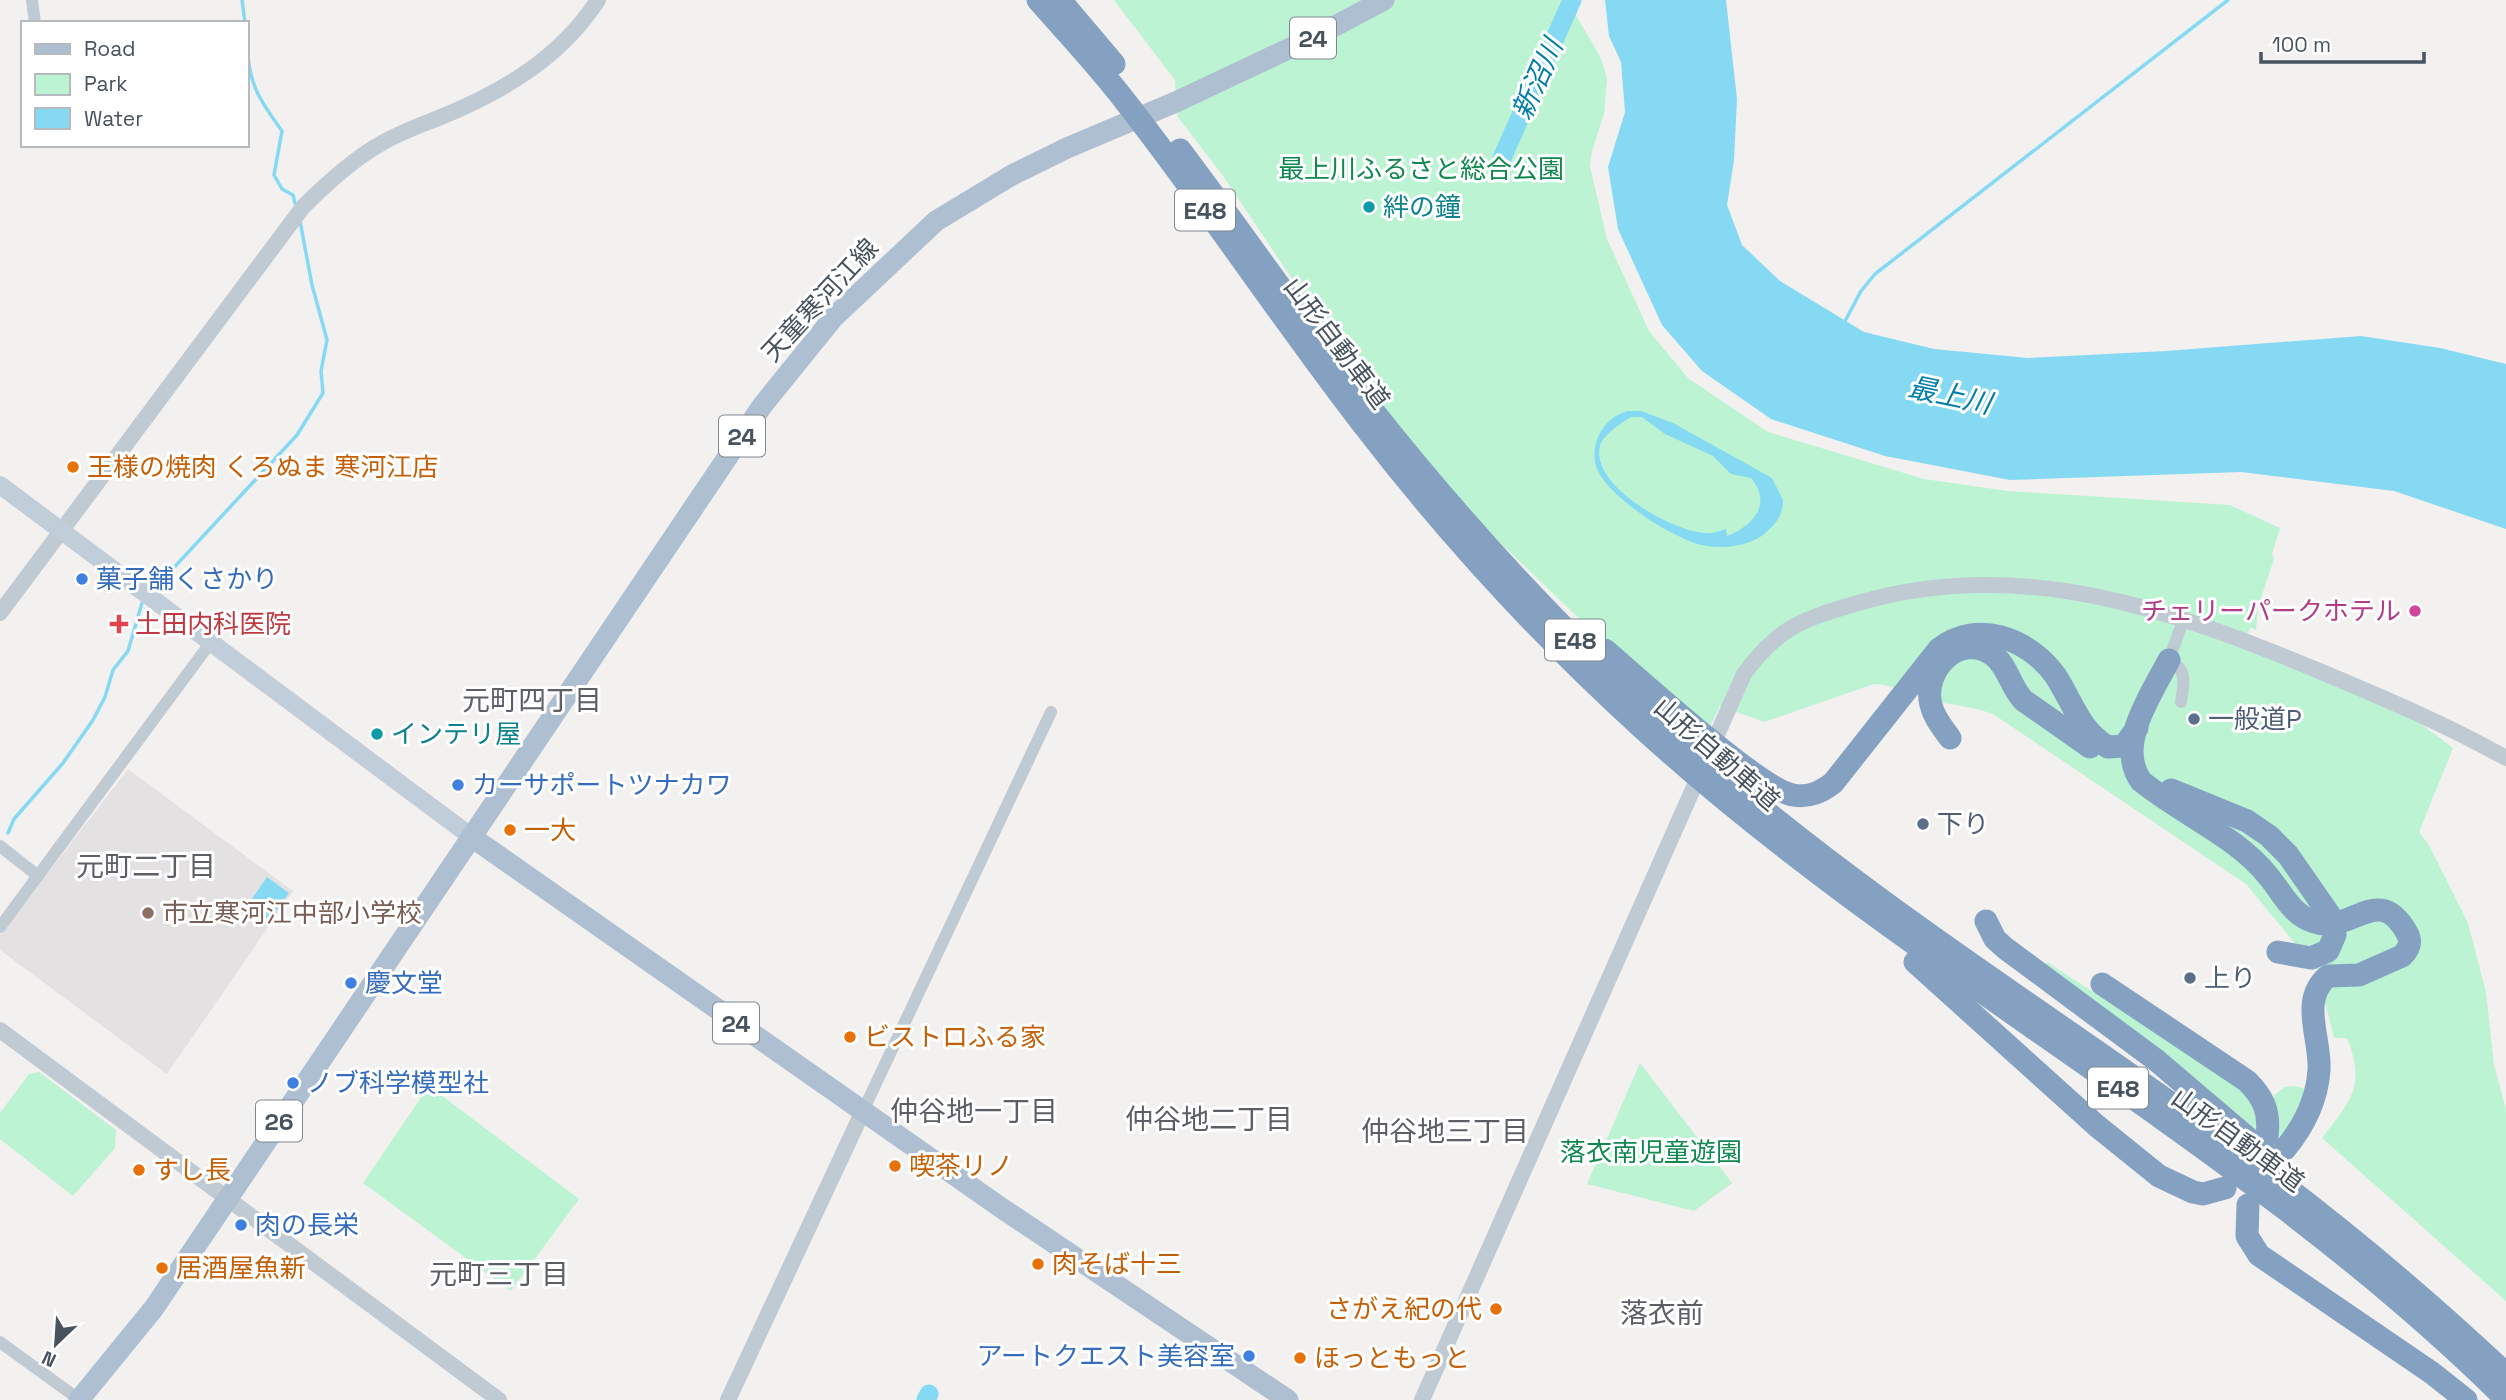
<svg xmlns="http://www.w3.org/2000/svg" width="2506" height="1400" font-family="'Space Grotesk','Noto Sans JP',sans-serif">
	<style>
		.education { fill: #e4e1e2 }
		.green { fill: #bcf3d3 }
		.water { fill: #86d9f3; fill-rule: evenodd }
		.lines { fill: none; stroke-linecap: round; stroke-linejoin: round }
		.stream { stroke: #86d9f3; stroke-width: 3.5 }
		.river { stroke: #86d9f3; stroke-width: 19 }
		.minor { stroke: #c0cad3; stroke-width: 12 }
		.tertiary { stroke: #c0cad3; stroke-width: 16 }
		.secondary { stroke: #c2cdda; stroke-width: 18 }
		.primary { stroke: #aebfd1; stroke-width: 21 }
		.motorway { stroke: #85a1c2; stroke-width: 23 }
		.culture-dot { fill: #0f9aa8; stroke: #fff; stroke-width: 2.5 }
		.food-dot { fill: #e8710a; stroke: #fff; stroke-width: 2.5 }
		.shop-dot { fill: #3f7fe0; stroke: #fff; stroke-width: 2.5 }
		.hotel-dot { fill: #d1479c; stroke: #fff; stroke-width: 2.5 }
		.health-dot { fill: #e0444e; stroke: #fff; stroke-width: 2.5 }
		.service-dot { fill: #5c6f8a; stroke: #fff; stroke-width: 2.5 }
		.education-dot { fill: #8d6e63; stroke: #fff; stroke-width: 2.5 }
		.labels { text-anchor: middle; dominant-baseline: central; stroke-width: 6; stroke-linejoin: round; paint-order: stroke }
		.shield { fill: #fff; stroke: #7e878f; stroke-width: 2 }
		.shield-label { font-size: 24px; font-weight: bold; fill: #47535f }
		.park-label { font-size: 26px; fill: #108850; stroke: #fff }
		.culture-label { font-size: 26px; fill: #0d838f; stroke: #fff; text-anchor: start }
		.street-label { font-size: 26px; fill: #47535f; stroke: #fff }
		.food-label { font-size: 26px; fill: #c56008; stroke: #fff; text-anchor: start }
		.shop-label { font-size: 26px; fill: #366cbe; stroke: #fff; text-anchor: start }
		.hotel-label { font-size: 26px; fill: #b23c85; stroke: #fff; text-anchor: end }
		.health-label { font-size: 26px; fill: #be3a42; stroke: #fff; text-anchor: start }
		.service-label { font-size: 26px; fill: #4e5e75; stroke: #fff; text-anchor: start }
		.education-label { font-size: 26px; fill: #785e54; stroke: #fff; text-anchor: start }
		.water-label { font-size: 28px; font-style: italic; fill: #037fa7; stroke: #fff }
		.neighbourhood-label { font-size: 28px; fill: #5c6066; stroke: #fff }
	</style>
	<rect width="100%" height="100%" fill="#f3f0f0"/>
	<!-- education -->
	<path class="education" d="M128 769 293 891 167 1074 0 950V935Z"/>
	<!-- green -->
	<g class="green">
		<path d="M1114 0H1567L1601 58 1607 78 1604 114 1592 151 1590 166 1607 239 1649 331 1688 378 1768 432 1924 479 2008 491 2230 505 2280 528 2272 554 2274 559 2258 607 2256 630 2250 627 2244 646 2416 720 2453 748 2419 832 2429 845 2468 923 2486 992 2494 1065 2506 1109V1301L2322 1138C2351 1101 2366 1085 2347 1038H2334L2317 970 2246 884 1993 714C1975 707 1958 706 1939 702 1916 698 1898 685 1874 684L1764 722 1720 706 1710 727 1615 653 1488 531 1438 478 1327 331 1221 173 1177 116 1175 80Z"/>
		<path d="M2047 962 2257 1098 2259 1137 2045 966Z"/>
		<path d="M1640 1063 1732 1183 1694 1211 1587 1184Z"/>
		<path d="M39 1072 116 1130 115 1148 73 1196 0 1139V1113L29 1074Z"/>
		<path d="M429 1086 579 1199 511 1291 363 1183Z"/>
		<path d="M2294 1086 2303 1088 2307 1096 2274 1149 2271 1147 2274 1095 2285 1087Z"/>
	</g>
	<!-- water -->
	<g class="water">
		<path d="M1605 0H1726L1737 99 1734 160 1727 205 1742 245 1780 281 1864 332 1934 349 2028 358 2166 351 2361 336 2440 348 2506 364V529L2394 491 2241 472 2010 480 1885 456 1771 419 1702 371 1662 325 1618 229 1608 167 1625 112 1621 62 1609 36Z"/>
		<path d="M1627 411H1641L1673 423 1772 478 1783 500C1783 516 1775 525 1763 535 1748 546 1724 549 1706 546 1676 541 1611 499 1598 471 1592 459 1594 446 1599 435 1606 422 1613 416 1627 411ZM1631 417H1642L1665 434 1713 456 1731 474 1751 478C1773 504 1753 526 1727 536L1726 529C1720 531 1711 534 1705 533 1672 531 1590 486 1600 446 1603 435 1621 423 1631 417Z"/>
		<path d="M267 877 289 893 266 926 244 910Z"/>
	</g>
	<g class="lines">
		<!-- stream -->
		<g class="stream">
			<path d="M242 0 245 23"/>
			<path d="M247 41C248 83 258 98 282 131L274 175 282 189 293 195 296 207"/>
			<path d="M1844 323 1861 291 1875 274 2228 0"/>
			<path d="M154 589 297 435 323 393 321 371 327 340 312 285 300 221"/>
			<path d="M8 833 14 819 63 763 93 720 105 697 113 670 128 651 142 603"/>
		</g>
		<!-- river -->
		<g class="river">
			<path d="M1502 158 1572 0"/>
			<path d="M926 1400 929 1394"/>
		</g>
		<!-- minor -->
		<g class="minor">
			<path d="M32 0 35 23"/>
			<path d="M2181 702C2184 684 2188 669 2169 660L2184 618"/>
			<path d="M0 846 38 876"/>
			<path d="M0 927 211 642"/>
			<path d="M863 1111 1051 712"/>
			<path d="M0 1342 80 1400"/>
		</g>
		<!-- tertiary -->
		<g class="tertiary">
			<path d="M0 613 303 207C327 183 353 159 382 143 401 132 421 125 441 117 504 91 560 58 598 0"/>
			<path d="M0 1030 499 1400"/>
			<path d="M728 1400 863 1111"/>
			<path d="M1422 1400 1744 674C1779 626 1804 619 1858 603 2021 555 2174 610 2324 673 2386 699 2447 725 2506 758"/>
		</g>
		<!-- secondary -->
		<path class="secondary" d="M0 485 473 838"/>
		<!-- primary -->
		<g class="primary">
			<path d="M473 838 1000 1207 1288 1400"/>
			<path d="M79 1400 154 1308 762 406 834 317 936 221 1012 175 1067 148 1178 101 1320 34 1384 0"/>
		</g>
		<!-- motorway -->
		<g class="motorway">
			<path d="M1038 0C1067 33 1098 66 1125 101 1207 206 1281 318 1362 423 1445 531 1539 634 1640 726 1910 973 2245 1140 2506 1399"/>
			<path d="M1060 0 1114 64"/>
			<path d="M1180 150C1244 235 1304 323 1370 407 1476 541 1592 665 1723 776 1890 918 2078 1033 2254 1163 2342 1228 2426 1299 2506 1374"/>
			<path d="M1605 650C1638 678 1759 789 1793 795 1809 798 1821 792 1833 783L1939 649C1976 619 2028 638 2055 675 2073 702 2079 730 2108 747L2124 746 2137 728"/>
			<path d="M2169 660C2152 693 2115 745 2141 781 2181 814 2237 836 2269 877 2283 894 2291 914 2314 922 2352 935 2378 881 2407 933 2412 942 2409 949 2402 956L2359 975 2328 976C2299 1000 2321 1038 2319 1070 2317 1100 2304 1126 2285 1149"/>
			<path d="M1950 738C1943 728 1934 718 1931 705 1922 671 1959 631 1993 655 2008 666 2010 686 2023 700L2090 747"/>
			<path d="M2171 790 2247 821 2269 836 2288 855 2329 914 2335 935 2328 951 2311 958 2278 952"/>
			<path d="M1986 921 1995 939 2005 948 2156 1060 2270 1157"/>
			<path d="M1915 962 2097 1126 2159 1176 2193 1192 2203 1194 2225 1188"/>
			<path d="M2102 984 2247 1081C2264 1098 2270 1112 2267 1136"/>
			<path d="M2248 1205 2247 1236 2259 1255 2432 1373 2466 1400"/>
		</g>
	</g>
	<!-- markers -->
	<g class="culture-dot">
		<circle cx="1369" cy="207" r="7"/>
		<circle cx="377" cy="734" r="7"/>
	</g>
	<g class="food-dot">
		<circle cx="73" cy="467" r="7"/>
		<circle cx="510" cy="830" r="7"/>
		<circle cx="850" cy="1037" r="7"/>
		<circle cx="895" cy="1166" r="7"/>
		<circle cx="139" cy="1170" r="7"/>
		<circle cx="1038" cy="1264" r="7"/>
		<circle cx="162" cy="1268" r="7"/>
		<circle cx="1496" cy="1309" r="7"/>
		<circle cx="1300" cy="1358" r="7"/>
	</g>
	<g class="shop-dot">
		<circle cx="82" cy="579" r="7"/>
		<circle cx="458" cy="785" r="7"/>
		<circle cx="351" cy="983" r="7"/>
		<circle cx="293" cy="1083" r="7"/>
		<circle cx="241" cy="1225" r="7"/>
		<circle cx="1249" cy="1356" r="7"/>
	</g>
	<circle class="hotel-dot" cx="2415" cy="611" r="7"/>
	<path class="health-dot" d="M115.5 613.5h7v7h7v7h-7v7h-7v-7h-7v-7h7z"/>
	<g class="service-dot">
		<circle cx="2194" cy="719" r="7"/>
		<circle cx="1923" cy="824" r="7"/>
		<circle cx="2190" cy="978" r="7"/>
	</g>
	<circle class="education-dot" cx="148" cy="913" r="7"/>
	<g class="labels">
		<!-- shield labels -->
		<g class="shield">
			<rect x="1290" y="17.5" width="46" height="41" rx="5"/>
			<rect x="1175" y="189.5" width="60" height="41" rx="5"/>
			<rect x="719" y="415.5" width="46" height="41" rx="5"/>
			<rect x="1545" y="619.5" width="60" height="41" rx="5"/>
			<rect x="713" y="1002.5" width="46" height="41" rx="5"/>
			<rect x="2088" y="1067.5" width="60" height="41" rx="5"/>
			<rect x="256" y="1100.5" width="46" height="41" rx="5"/>
		</g>
		<g class="shield-label">
			<text x="1313" y="38">24</text>
			<text x="1205" y="210">E48</text>
			<text x="742" y="436">24</text>
			<text x="1575" y="640">E48</text>
			<text x="736" y="1023">24</text>
			<text x="2118" y="1088">E48</text>
			<text x="279" y="1121">26</text>
		</g>
		<!-- park labels -->
		<g class="park-label">
			<text x="1421" y="169">最上川ふるさと総合公園</text>
			<text x="1651" y="1152">落衣南児童遊園</text>
		</g>
		<!-- culture labels -->
		<g class="culture-label">
			<text x="1383" y="207">絆の鐘</text>
			<text x="391" y="734">インテリ屋</text>
		</g>
		<!-- street labels -->
		<g class="street-label">
			<text transform="translate(820 300) rotate(-47)">天童寒河江線</text>
			<text transform="translate(1337 343) rotate(53)">山形自動車道</text>
			<text transform="translate(1717 754) rotate(41)">山形自動車道</text>
			<text transform="translate(2238 1140) rotate(36)">山形自動車道</text>
		</g>
		<!-- food labels -->
		<g class="food-label">
			<text x="87" y="467">王様の焼肉 くろぬま 寒河江店</text>
			<text x="524" y="830">一大</text>
			<text x="864" y="1037">ビストロふる家</text>
			<text x="909" y="1166">喫茶リノ</text>
			<text x="153" y="1170">すし長</text>
			<text x="1052" y="1264">肉そば十三</text>
			<text x="176" y="1268">居酒屋魚新</text>
			<text x="1482" y="1309" text-anchor="end">さがえ紀の代</text>
			<text x="1314" y="1358">ほっともっと</text>
		</g>
		<!-- shop labels -->
		<g class="shop-label">
			<text x="96" y="579">菓子舗くさかり</text>
			<text x="472" y="785">カーサポートツナカワ</text>
			<text x="365" y="983">慶文堂</text>
			<text x="307" y="1083">ノブ科学模型社</text>
			<text x="255" y="1225">肉の長栄</text>
			<text x="1235" y="1356" text-anchor="end">アートクエスト美容室</text>
		</g>
		<!-- hotel labels -->
		<g class="hotel-label">
			<text x="2401" y="611">チェリーパークホテル</text>
		</g>
		<!-- health labels -->
		<g class="health-label">
			<text x="135" y="624">土田内科医院</text>
		</g>
		<!-- service labels -->
		<g class="service-label">
			<text x="2208" y="719">一般道P</text>
			<text x="1937" y="824">下り</text>
			<text x="2204" y="978">上り</text>
		</g>
		<!-- education labels -->
		<g class="education-label">
			<text x="162" y="913">市立寒河江中部小学校</text>
		</g>
		<!-- water labels -->
		<g class="water-label">
			<text transform="translate(1537 79) rotate(-66)">新沼川</text>
			<text transform="translate(1950 395) rotate(12)">最上川</text>
		</g>
		<!-- neighbourhood labels -->
		<g class="neighbourhood-label">
			<text x="532" y="700">元町四丁目</text>
			<text x="146" y="866">元町二丁目</text>
			<text x="974" y="1111">仲谷地一丁目</text>
			<text x="1209" y="1119">仲谷地二丁目</text>
			<text x="1445" y="1131">仲谷地三丁目</text>
			<text x="499" y="1274">元町三丁目</text>
			<text x="1662" y="1313">落衣前</text>
		</g>
	</g>
	<!-- legend -->
	<rect x="21" y="21" width="228" height="126" fill="#ffffff" stroke="#b5babf" stroke-width="2"/>
	<rect x="35" y="44" width="35" height="10" fill="#aebfd1" stroke="#b5babf" stroke-width="2"/>
	<text x="84" y="56" font-size="21" fill="#47535f">Road</text>
	<rect x="35" y="74" width="35" height="21" fill="#bcf3d3" stroke="#b5babf" stroke-width="2"/>
	<text x="84" y="91" font-size="21" fill="#47535f">Park</text>
	<rect x="35" y="108" width="35" height="21" fill="#86d9f3" stroke="#b5babf" stroke-width="2"/>
	<text x="84" y="126" font-size="21" fill="#47535f">Water</text>
	<!-- north arrow -->
	<g transform="translate(56 1344) rotate(205)" stroke="#ffffff" stroke-width="5" paint-order="stroke">
	<path d="M0-5L12 26L0 18L-12 26Z" fill="#47535f"/>
	<text y="-10" font-size="19" font-weight="bold" text-anchor="middle" fill="#47535f">N</text>
	</g>
	<!-- scale -->
	<path d="M2261 52v10h163v-10" fill="none" stroke="#47535f" stroke-width="3.5"/>
	<text x="2272" y="52" font-size="21" fill="#47535f" stroke="#ffffff" stroke-width="5" paint-order="stroke">100 m</text>
</svg>
